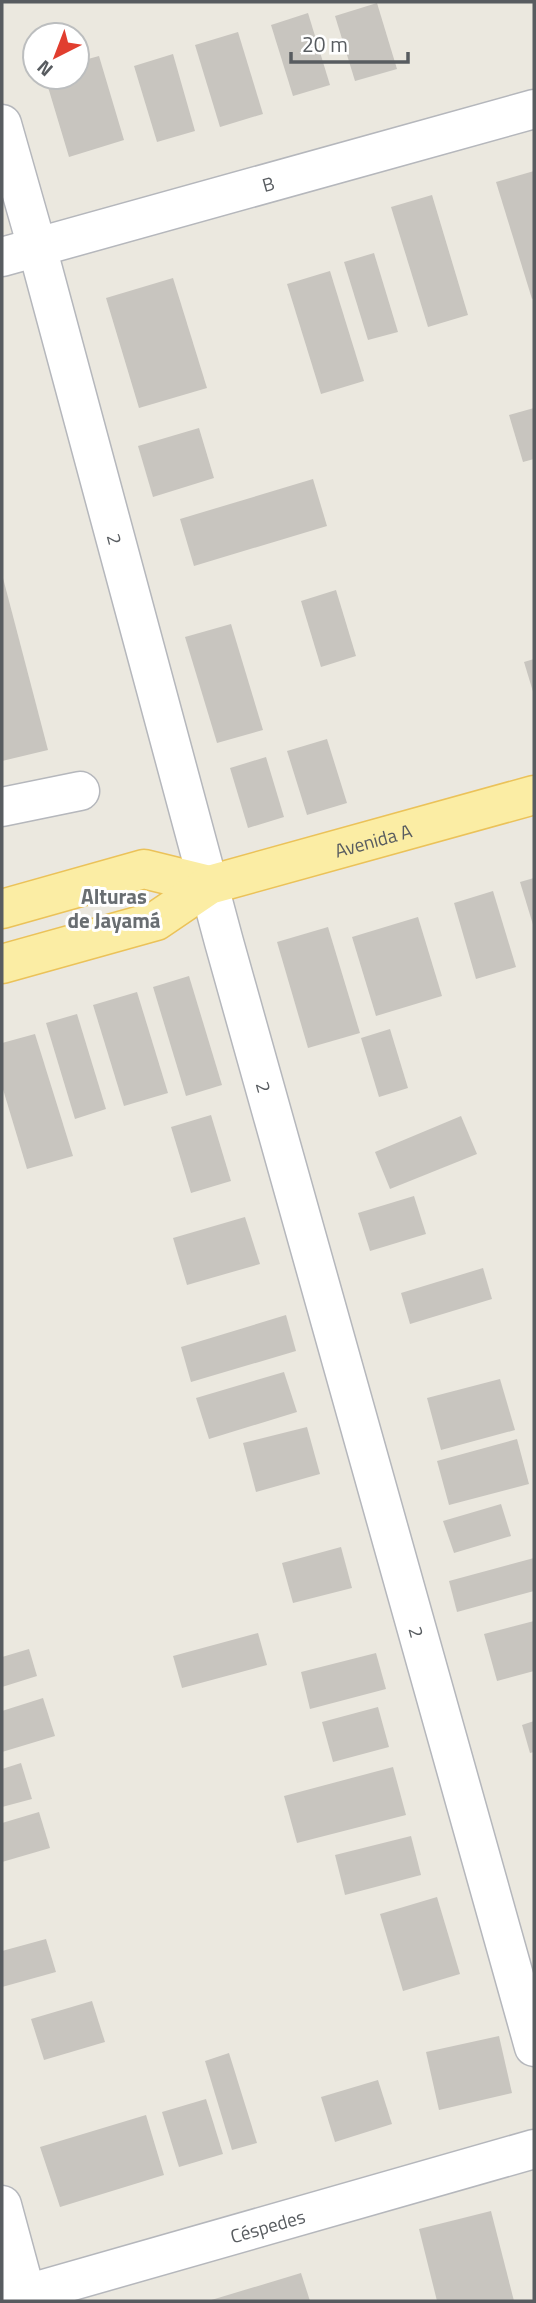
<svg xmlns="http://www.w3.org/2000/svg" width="536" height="2303" font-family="'Titillium Web',sans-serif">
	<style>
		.building { fill: #c8c5bf }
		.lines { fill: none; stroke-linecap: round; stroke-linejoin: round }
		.minor-casing { stroke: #b5b7bc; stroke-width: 41 }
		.major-casing { stroke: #ebc259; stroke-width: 41 }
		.minor { stroke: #fff; stroke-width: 38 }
		.major { stroke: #fbeda4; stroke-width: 38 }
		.labels { text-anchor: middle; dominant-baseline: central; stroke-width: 6; stroke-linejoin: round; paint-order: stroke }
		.street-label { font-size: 19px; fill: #585c60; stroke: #fff }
		.neighbourhood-label { font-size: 21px; font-weight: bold; fill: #696e72; stroke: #fff }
	</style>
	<rect width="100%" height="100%" fill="#ebe8df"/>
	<!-- building -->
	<g class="building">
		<path d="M377 3 397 69 355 81 335 16Z"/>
		<path d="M308 13 330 85 293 96 271 25Z"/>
		<path d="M238 32 263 114 220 127 195 45Z"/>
		<path d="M173 54 195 131 157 142 134 66Z"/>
		<path d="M99 56 124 140 69 157 45 77H77V62Z"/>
		<path d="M534 171V298L532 299 496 182Z"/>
		<path d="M432 195 468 315 428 327 391 207Z"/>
		<path d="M374 253 398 332 368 340 344 262Z"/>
		<path d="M330 271 364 381 321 394 287 284Z"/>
		<path d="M173 278 207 388 139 408 106 298Z"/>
		<path d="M534 408V459L523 462 509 415Z"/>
		<path d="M199 428 214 478 153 497 138 446Z"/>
		<path d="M313 479 327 526 194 566 180 519Z"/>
		<path d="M3 578 48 750 2 761V579Z"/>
		<path d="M336 590 356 656 321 667 301 601Z"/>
		<path d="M231 624 263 730 217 743 185 637Z"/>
		<path d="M534 659V695L524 662Z"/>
		<path d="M327 739 347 803 307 815 287 751Z"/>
		<path d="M266 757 284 817 248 828 230 768Z"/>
		<path d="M534 878V928L520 882Z"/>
		<path d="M493 891 516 967 476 979 454 903Z"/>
		<path d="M418 917 442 996 376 1016 352 937Z"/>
		<path d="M328 927 360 1033 308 1048 277 942Z"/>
		<path d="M189 976 222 1085 186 1096 153 987Z"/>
		<path d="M137 992 168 1093 124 1106 93 1005Z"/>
		<path d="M77 1014 106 1109 75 1119 46 1023Z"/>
		<path d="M390 1029 408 1088 379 1097 361 1038Z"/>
		<path d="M35 1034 73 1156 27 1169 2 1086V1043Z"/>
		<path d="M211 1115 231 1181 191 1193 171 1127Z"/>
		<path d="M461 1116 477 1154 390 1189 375 1152Z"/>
		<path d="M414 1196 426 1234 370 1251 358 1213Z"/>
		<path d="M245 1217 260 1264 187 1285 173 1238Z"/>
		<path d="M483 1268 492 1299 410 1324 401 1293Z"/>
		<path d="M286 1315 296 1351 191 1382 181 1347Z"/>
		<path d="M284 1372 297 1412 209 1439 196 1398Z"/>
		<path d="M500 1379 515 1430 441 1450 427 1398Z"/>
		<path d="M307 1427 320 1474 256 1492 243 1443Z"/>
		<path d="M517 1439 529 1484 449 1505 437 1461Z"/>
		<path d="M501 1504 511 1536 454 1553 443 1521Z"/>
		<path d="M341 1547 352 1588 293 1603 282 1563Z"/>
		<path d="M534 1558V1591L457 1612 449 1581Z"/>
		<path d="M534 1621V1671L497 1681 484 1634Z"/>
		<path d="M258 1633 267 1665 182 1688 173 1656Z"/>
		<path d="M29 1649 37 1676 2 1687V1657Z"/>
		<path d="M376 1653 386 1689 310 1709 301 1672Z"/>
		<path d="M43 1698 55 1736 2 1752V1711Z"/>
		<path d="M378 1707 389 1747 333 1762 322 1722Z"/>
		<path d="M534 1721V1752L530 1753 522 1725Z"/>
		<path d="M21 1763 32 1799 2 1807V1769Z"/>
		<path d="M393 1767 406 1815 297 1843 284 1796Z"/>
		<path d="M39 1812 50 1848 2 1862V1823Z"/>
		<path d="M411 1836 421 1875 345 1895 335 1855Z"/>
		<path d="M437 1897 460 1974 403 1991 380 1914Z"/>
		<path d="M46 1939 56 1972 2 1987V1951Z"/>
		<path d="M92 2001 105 2042 44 2060 31 2019Z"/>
		<path d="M499 2036 512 2093 439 2110 426 2052Z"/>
		<path d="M229 2053 257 2143 232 2150 205 2061Z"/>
		<path d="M378 2080 392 2124 335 2142 321 2097Z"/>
		<path d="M206 2099 223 2154 179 2167 162 2112Z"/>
		<path d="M146 2115 164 2175 60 2207 40 2147Z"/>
		<path d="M491 2211 514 2301H437L419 2229Z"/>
		<path d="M301 2273 310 2301H208Z"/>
	</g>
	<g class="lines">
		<defs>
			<g id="minor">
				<path id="s1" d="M2 124 37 247 224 942 534 2047"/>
				<path id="s2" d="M2 257 534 109"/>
				<path d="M2 807 80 791"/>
				<path d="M2 2205 28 2301"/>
				<path id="s3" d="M2 2301 534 2149"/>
			</g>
			<g id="major">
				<path d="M2 909 144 869 209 885"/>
				<path id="s4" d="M2 964 156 921 209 885 534 795"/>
			</g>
		</defs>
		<!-- minor casing -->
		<use href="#minor" class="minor-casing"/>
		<!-- major casing -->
		<use href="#major" class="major-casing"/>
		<!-- minor -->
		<use href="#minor" class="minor"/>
		<!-- major -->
		<use href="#major" class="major"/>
	</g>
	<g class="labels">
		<!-- street labels -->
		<g class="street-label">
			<text stroke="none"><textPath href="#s2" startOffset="276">B</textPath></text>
			<text stroke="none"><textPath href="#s1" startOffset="430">2</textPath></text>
			<text stroke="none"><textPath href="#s4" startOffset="394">Avenida A</textPath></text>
			<text stroke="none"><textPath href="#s1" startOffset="998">2</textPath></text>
			<text stroke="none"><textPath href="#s1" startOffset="1564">2</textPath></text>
			<text stroke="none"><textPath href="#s3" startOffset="276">Céspedes</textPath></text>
		</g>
		<!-- neighbourhood labels -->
		<g class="neighbourhood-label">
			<text x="114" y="896">Alturas<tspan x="114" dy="24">de Jayamá</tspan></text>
		</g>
	</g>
	<!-- border -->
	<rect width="536" height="2303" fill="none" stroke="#585c60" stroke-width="7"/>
	<!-- north arrow -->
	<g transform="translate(56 56) rotate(222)"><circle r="33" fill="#ffffff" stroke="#bcbebf" stroke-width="2"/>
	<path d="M0-5L12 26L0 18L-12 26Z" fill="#e13e2f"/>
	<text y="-10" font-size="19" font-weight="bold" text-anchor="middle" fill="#585c60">N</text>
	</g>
	<!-- scale -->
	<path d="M291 52v10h117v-10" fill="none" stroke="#585c60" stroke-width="3.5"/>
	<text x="302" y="52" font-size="21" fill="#585c60" stroke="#ffffff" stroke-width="5" paint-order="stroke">20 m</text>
</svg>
